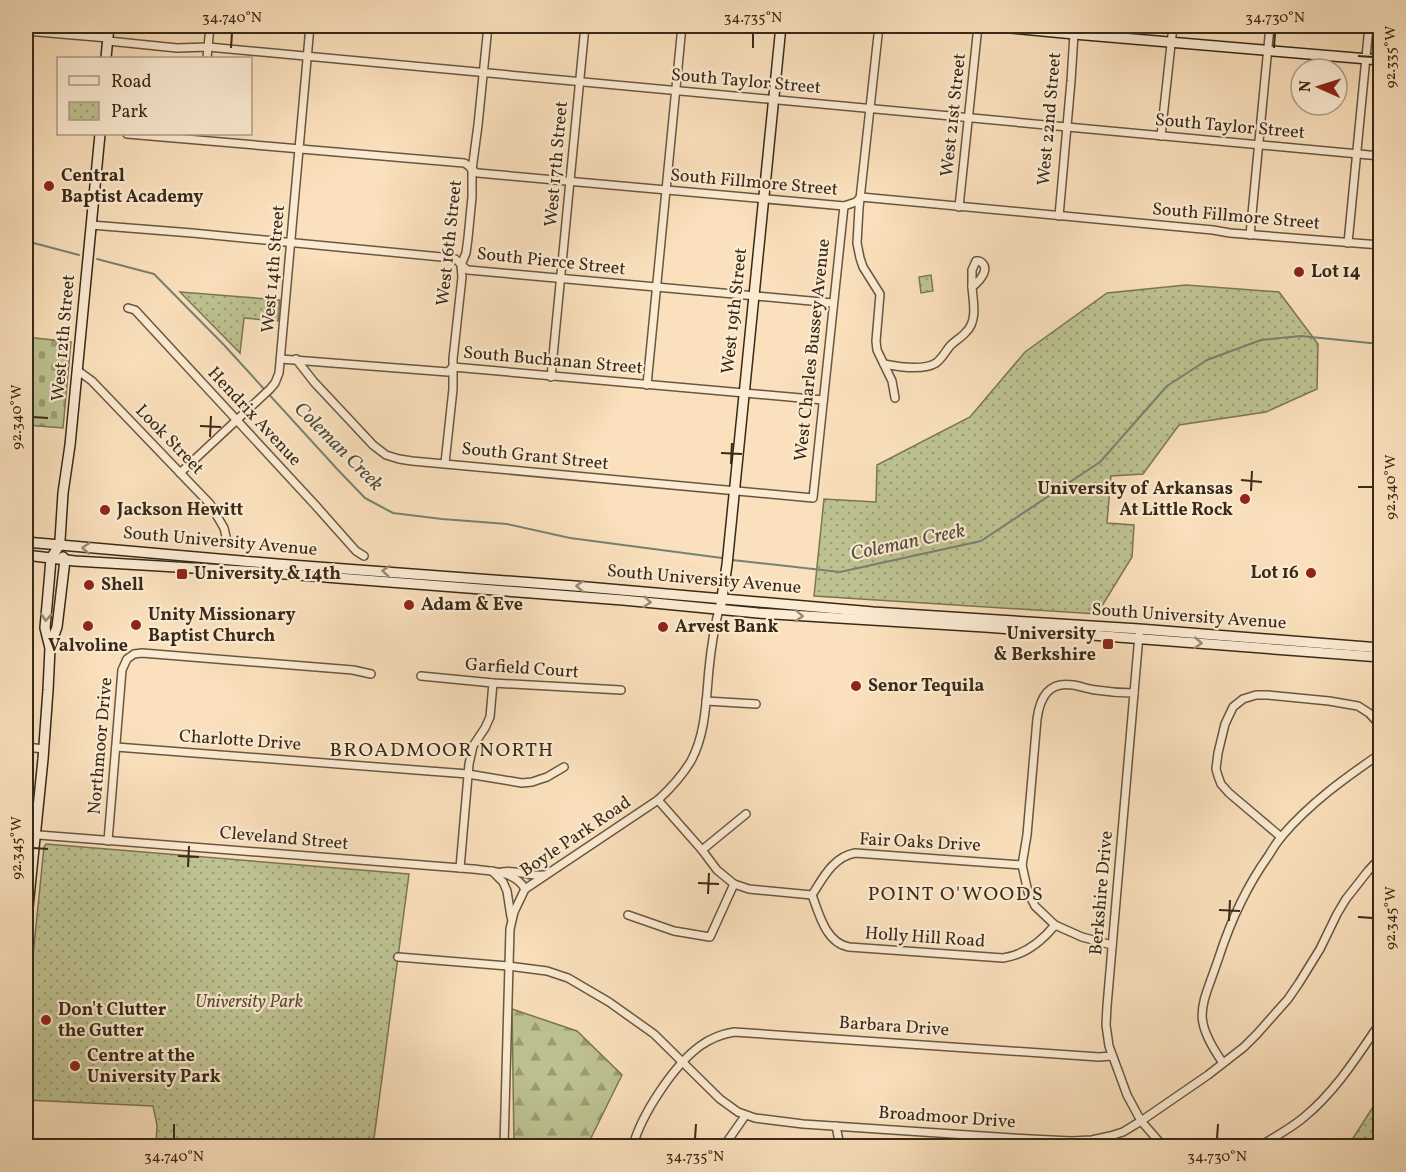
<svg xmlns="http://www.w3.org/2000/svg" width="1406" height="1172" font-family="Vollkorn,serif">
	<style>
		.forest { fill: url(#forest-firs); stroke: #7b7654; stroke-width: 1.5 }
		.cemetery { fill: url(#cemetery-stones); stroke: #7b7654; stroke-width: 1.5 }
		.park { fill: url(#park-dots); stroke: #7b7654; stroke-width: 1.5 }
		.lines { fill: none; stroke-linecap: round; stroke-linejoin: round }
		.stream { stroke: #758271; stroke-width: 2 }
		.street-casing { stroke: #685740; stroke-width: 10 }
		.secondary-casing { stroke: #382916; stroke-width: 12 }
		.street { stroke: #fcebd3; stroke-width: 7 }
		.secondary { stroke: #fcebd3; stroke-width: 9 }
		.oneway { stroke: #9a8a74 }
		.ticks { fill: none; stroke: #382916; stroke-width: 2 }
		.poi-dot { fill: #8f2418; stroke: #fcebd3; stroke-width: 2 }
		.labels { text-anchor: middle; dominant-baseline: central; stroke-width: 4.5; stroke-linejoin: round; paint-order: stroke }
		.street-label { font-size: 18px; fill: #382916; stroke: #fcebd3 }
		.poi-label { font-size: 18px; font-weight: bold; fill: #382916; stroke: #fcebd3; text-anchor: start }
		.park-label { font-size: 18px; font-style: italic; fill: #5a4f35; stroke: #fcebd3 }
		.water-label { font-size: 20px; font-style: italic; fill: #524e3c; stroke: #fcebd3 }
		.neighbourhood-label { font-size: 20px; letter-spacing: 1.5px; fill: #382916; stroke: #fcebd3 }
		.neatline { fill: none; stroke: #382916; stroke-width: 2 }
		.ticks-label { font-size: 15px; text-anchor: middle; fill: #382916 }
	</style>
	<defs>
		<pattern id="forest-firs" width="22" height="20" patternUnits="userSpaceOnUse" patternTransform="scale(1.5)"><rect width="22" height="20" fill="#bec291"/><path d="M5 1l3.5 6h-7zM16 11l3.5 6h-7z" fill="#9b9e75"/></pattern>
		<pattern id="cemetery-stones" width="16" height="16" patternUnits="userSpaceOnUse" patternTransform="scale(1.5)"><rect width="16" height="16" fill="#bec291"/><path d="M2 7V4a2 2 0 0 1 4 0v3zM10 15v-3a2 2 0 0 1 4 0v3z" fill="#9b9e75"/></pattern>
		<pattern id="park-dots" width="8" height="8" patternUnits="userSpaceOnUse" patternTransform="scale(1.5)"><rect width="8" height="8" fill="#bec291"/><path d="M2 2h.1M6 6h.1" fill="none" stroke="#9b9e75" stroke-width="1.8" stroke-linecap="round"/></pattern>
	</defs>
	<rect width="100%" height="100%" fill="#fae0bc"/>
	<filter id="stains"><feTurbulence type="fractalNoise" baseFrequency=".00333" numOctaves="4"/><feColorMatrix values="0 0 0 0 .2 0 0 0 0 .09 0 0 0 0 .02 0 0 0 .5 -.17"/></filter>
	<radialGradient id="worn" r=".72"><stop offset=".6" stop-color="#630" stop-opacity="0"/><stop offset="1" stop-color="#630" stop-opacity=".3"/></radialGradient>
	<!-- forest -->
	<path class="forest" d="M512 1009 577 1031 622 1075 587 1146H514Z"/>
	<!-- cemetery -->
	<path class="cemetery" d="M26 337 71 342 63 428 26 425Z"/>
	<!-- park -->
	<g class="park">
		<path d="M931 275 933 291 921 293 919 277Z"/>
		<path d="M1186 285 1279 292 1318 344 1317 389 1266 412 1179 425 1143 474 1111 476 1107 523 1134 525 1132 557 1097 614 814 596 824 499 876 502 877 465 970 417 1025 352 1107 293Z"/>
		<path d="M180 292 280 300 278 321 244 318 240 353Z"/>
		<path d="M46 844 409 874 373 1146H156L157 1125 153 1106 26 1100V1033L29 1031 31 1007 28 1005 44 847Z"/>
		<path d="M1380 1096V1146H1348Z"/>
	</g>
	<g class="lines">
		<!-- stream -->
		<g class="stream">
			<path d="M26 241 79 255"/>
			<path d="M97 259 154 274 224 345 338 470 365 498 393 513 442 519 507 524 570 538 722 558"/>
			<path d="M732 560 840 572 981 541 1100 462 1167 386 1207 360 1261 340 1301 336 1380 344"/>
		</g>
		<defs>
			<g id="street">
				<path d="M879 26 859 208 857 243 860 258 863 267 880 294 876 341 877 350 892 381 895 398"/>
				<path d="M26 31 108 38"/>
				<path d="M108 41 177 48 208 47 1380 156"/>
				<path d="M207 58 210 26"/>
				<path d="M127 134 464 163C470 165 472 172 478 173L844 206 856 202 861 197 1213 230 1230 233 1380 245"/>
				<path d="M1161 136 1173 26"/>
				<path d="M959 207 978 26"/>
				<path d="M1059 216 1071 81 1074 34"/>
				<path d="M91 225 192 233 452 258C459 259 461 267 468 270L833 303"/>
				<path d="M1250 235 1270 26"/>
				<path d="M1348 243 1369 26"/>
				<path d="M976 261H979C992 267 980 281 972 287V270Z"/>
				<path d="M128 308 135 310 317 507 356 551 364 556"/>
				<path d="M281 359 448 372 453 367 823 400"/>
				<path d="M296 359 314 382 373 445 386 455 399 459 412 461 813 498 844 206"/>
				<path d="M884 364C899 367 923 371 936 363 943 358 946 350 951 345 956 340 962 337 966 332 978 321 973 301 972 287"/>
				<path d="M77 370 92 381 210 504 224 528 227 541"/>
				<path d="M551 377 585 26"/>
				<path d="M647 385 682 26"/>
				<path d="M445 463 453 389V359L462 277 461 265 466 253 468 238 472 197V170L478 125 488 26"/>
				<path d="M180 473 270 389 275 383 279 373 310 26"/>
				<path d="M1139 635 1107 1006 1106 1025 1109 1046 1127 1095 1141 1121 1163 1146"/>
				<path d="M421 676 493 683 621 690"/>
				<path d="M706 701 756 704"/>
				<path d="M26 747 44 749"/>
				<path d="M116 747 468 774 522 783 532 782 547 777 564 767"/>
				<path d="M658 800 702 850 717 870 734 884 749 889 812 895"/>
				<path d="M26 834 473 869C491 871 515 871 525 889"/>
				<path d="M1281 837 1229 793 1221 784 1218 776 1216 769 1218 753 1225 724 1233 707 1243 699 1256 695H1268L1329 701 1358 706 1369 713 1380 725"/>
				<path d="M108 841 122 670 127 659 134 654 142 653 353 670 371 674"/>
				<path d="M702 850 746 814"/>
				<path d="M460 868 469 764 473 746 485 728 490 717 493 683"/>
				<path d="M492 871 503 882 507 891 511 917"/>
				<path d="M502 872C518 869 525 877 543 875"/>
				<path d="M812 895C819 914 826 943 849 947L1003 958C1024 955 1042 941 1055 925"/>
				<path d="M812 895C823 878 833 857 855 853L1022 865"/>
				<path d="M628 915 674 931 710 937 734 884"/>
				<path d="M1112 945 1082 937 1055 925 1035 906 1028 892 1022 865 1027 835 1037 719C1040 698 1048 681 1073 685 1080 686 1088 689 1096 690 1109 692 1121 693 1134 693"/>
				<path d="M398 957 508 966 547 971 568 978 609 1002 654 1034 720 1099 738 1112 755 1118 803 1124 1013 1138 1071 1141 1092 1140 1110 1136 1123 1132 1141 1121 1208 1075 1244 1047 1257 1034 1288 999 1299 983 1320 949 1337 914 1346 899 1368 871 1380 858"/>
				<path d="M1223 1063C1190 1016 1202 1008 1219 957 1231 920 1246 887 1269 855 1273 848 1277 842 1282 836 1310 803 1345 778 1380 754"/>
				<path d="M836 1126 840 1146"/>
				<path d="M504 1146 510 929 514 912 525 889 528 887 658 800C671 788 682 776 691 761 706 733 706 700 709 669 711 649 714 629 719 609"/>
				<path d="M633 1146C641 1115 674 1065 700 1046 711 1038 722 1034 734 1032L1099 1057 1112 1056"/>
				<path d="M724 1146 745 1116"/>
				<path d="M1260 1146C1274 1137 1290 1129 1303 1118 1335 1092 1357 1057 1380 1023"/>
			</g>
			<g id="secondary">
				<path d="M991 26 1074 34 1380 60"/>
				<path d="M106 58 109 26"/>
				<path d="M26 542 277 564 575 586 873 612 1139 629 1380 648"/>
				<path d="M26 555 75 561 260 572 623 600 758 613 985 627 1380 657"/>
				<path d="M721 604 727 565 781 26"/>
				<path d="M50 646 57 627 65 560 63 557"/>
				<path d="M26 927 43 759 48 690 50 648 45 628 50 571 51 558 59 546 60 540 63 493 70 445 100 134"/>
			</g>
		</defs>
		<!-- street casing -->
		<use href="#street" class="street-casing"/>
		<!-- secondary casing -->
		<use href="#secondary" class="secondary-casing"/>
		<!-- street -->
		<use href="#street" class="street"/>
		<!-- secondary -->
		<use href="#secondary" class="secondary"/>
	</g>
	<!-- one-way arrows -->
	<defs><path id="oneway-chevron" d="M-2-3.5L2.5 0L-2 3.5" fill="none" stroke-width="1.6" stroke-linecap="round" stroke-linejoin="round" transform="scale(1.5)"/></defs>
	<g class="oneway">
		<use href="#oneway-chevron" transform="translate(86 548) rotate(-176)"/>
		<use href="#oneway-chevron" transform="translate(386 571) rotate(-175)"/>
		<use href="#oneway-chevron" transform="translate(580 586) rotate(-176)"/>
		<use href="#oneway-chevron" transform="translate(647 602) rotate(5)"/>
		<use href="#oneway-chevron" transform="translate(799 616) rotate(3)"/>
		<use href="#oneway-chevron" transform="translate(46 617) rotate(94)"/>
		<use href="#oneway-chevron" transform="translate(1198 643) rotate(4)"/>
	</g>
	<!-- ticks -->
	<path class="ticks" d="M231 48 232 33M753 48V33M1274 48 1275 33M1358 56 1373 57M33 417 48 418M200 426 221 427M210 437 211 416M721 453 742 454M731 464 732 443M1241 480 1262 482M1358 487H1373M1251 491 1252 471M33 848 48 849M178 856 199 857M188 867 189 846M698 883 719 884M708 894 709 873M1219 910 1240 911M1358 917 1373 918M1229 921 1230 900M174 1139V1124M695 1139 696 1124M1217 1139 1218 1124"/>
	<!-- markers -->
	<g class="poi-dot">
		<circle cx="49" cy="186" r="6"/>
		<circle cx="1299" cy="272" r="6"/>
		<circle cx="1245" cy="499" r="6"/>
		<circle cx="105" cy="510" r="6"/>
		<circle cx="1311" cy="573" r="6"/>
		<rect x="176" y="568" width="12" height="12" rx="3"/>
		<circle cx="89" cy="585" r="6"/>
		<circle cx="409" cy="605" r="6"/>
		<circle cx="136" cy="625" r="6"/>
		<circle cx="88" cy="626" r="6"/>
		<circle cx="663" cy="627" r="6"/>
		<rect x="1102" y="638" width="12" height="12" rx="3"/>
		<circle cx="856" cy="686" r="6"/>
		<circle cx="46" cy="1020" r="6"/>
		<circle cx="75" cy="1066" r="6"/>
	</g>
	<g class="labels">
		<!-- street labels -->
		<g class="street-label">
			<text transform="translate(746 82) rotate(5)">South Taylor Street</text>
			<text transform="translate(954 115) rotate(-84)">West 21st Street</text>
			<text transform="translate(1050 119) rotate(-85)">West 22nd Street</text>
			<text transform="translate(1230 127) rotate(5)">South Taylor Street</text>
			<text transform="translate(557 164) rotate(-85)">West 17th Street</text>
			<text transform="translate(754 183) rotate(5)">South Fillmore Street</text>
			<text transform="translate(1236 217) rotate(5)">South Fillmore Street</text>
			<text transform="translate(450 243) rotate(-84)">West 16th Street</text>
			<text transform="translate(551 262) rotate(6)">South Pierce Street</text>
			<text transform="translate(274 269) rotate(-85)">West 14th Street</text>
			<text transform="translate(735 311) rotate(-84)">West 19th Street</text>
			<text transform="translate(64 338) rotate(-85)">West 12th Street</text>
			<text transform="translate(813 350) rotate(-84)">West Charles Bussey Avenue</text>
			<text transform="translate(553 361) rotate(5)">South Buchanan Street</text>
			<text transform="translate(254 417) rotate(47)">Hendrix Avenue</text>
			<text transform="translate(169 440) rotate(46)">Look Street</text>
			<text transform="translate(535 457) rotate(6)">South Grant Street</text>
			<text transform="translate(220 542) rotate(5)">South University Avenue</text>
			<text transform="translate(704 580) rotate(5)">South University Avenue</text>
			<text transform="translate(1189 617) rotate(4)">South University Avenue</text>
			<text transform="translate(522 669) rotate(4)">Garfield Court</text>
			<text transform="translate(240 741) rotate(4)">Charlotte Drive</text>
			<text transform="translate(101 746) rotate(-85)">Northmoor Drive</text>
			<text transform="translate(576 837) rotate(-34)">Boyle Park Road</text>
			<text transform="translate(284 839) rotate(5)">Cleveland Street</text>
			<text transform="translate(920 843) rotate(3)">Fair Oaks Drive</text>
			<text transform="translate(1102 893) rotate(-85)">Berkshire Drive</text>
			<text transform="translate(925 938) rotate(4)">Holly Hill Road</text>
			<text transform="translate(894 1027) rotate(4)">Barbara Drive</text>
			<text transform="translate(947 1118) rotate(4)">Broadmoor Drive</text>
		</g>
		<!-- poi labels -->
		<g class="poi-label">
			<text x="61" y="176">Central<tspan x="61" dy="21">Baptist Academy</tspan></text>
			<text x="1311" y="272">Lot 14</text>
			<text x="1233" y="489" text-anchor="end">University of Arkansas<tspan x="1233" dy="21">At Little Rock</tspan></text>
			<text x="117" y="510">Jackson Hewitt</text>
			<text x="1299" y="573" text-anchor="end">Lot 16</text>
			<text x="194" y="574">University &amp; 14th</text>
			<text x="101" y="585">Shell</text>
			<text x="421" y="605">Adam &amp; Eve</text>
			<text x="148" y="615">Unity Missionary<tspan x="148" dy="21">Baptist Church</tspan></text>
			<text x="675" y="627">Arvest Bank</text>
			<text x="1096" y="634" text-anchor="end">University<tspan x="1096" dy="21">&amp; Berkshire</tspan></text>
			<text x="88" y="646" text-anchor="middle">Valvoline</text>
			<text x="868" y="686">Senor Tequila</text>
			<text x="58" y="1010">Don't Clutter<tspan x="58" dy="21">the Gutter</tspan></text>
			<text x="87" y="1056">Centre at the<tspan x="87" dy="21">University Park</tspan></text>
		</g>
		<!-- park labels -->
		<g class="park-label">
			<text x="249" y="1002">University Park</text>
		</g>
		<!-- water labels -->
		<g class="water-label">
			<text transform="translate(338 447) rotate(45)">Coleman Creek</text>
			<text transform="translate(908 543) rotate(-12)">Coleman Creek</text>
		</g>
		<!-- neighbourhood labels -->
		<g class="neighbourhood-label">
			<text x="442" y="751">BROADMOOR NORTH</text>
			<text x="956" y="895">POINT O'WOODS</text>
		</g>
	</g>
	<!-- margin -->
	<rect width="1406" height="1172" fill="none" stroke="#fae0bc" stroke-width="66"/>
	<!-- legend -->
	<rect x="57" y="57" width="195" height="78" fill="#fcebd3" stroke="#ae9d87" stroke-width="1.5"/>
	<rect x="69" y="76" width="30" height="9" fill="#fcebd3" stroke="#ae9d87" stroke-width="1.5"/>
	<text x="111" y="87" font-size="18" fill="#382916">Road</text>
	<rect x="69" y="102" width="30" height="18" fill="url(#park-dots)" stroke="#ae9d87" stroke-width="1.5"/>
	<text x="111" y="117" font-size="18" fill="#382916">Park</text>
	<!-- north arrow -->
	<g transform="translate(1319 87) rotate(273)"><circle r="28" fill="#fcebd3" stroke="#ae9d87" stroke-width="1.5"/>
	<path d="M0-4.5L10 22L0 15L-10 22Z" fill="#8f2418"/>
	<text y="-9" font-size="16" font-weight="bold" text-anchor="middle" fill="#382916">N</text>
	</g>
	<rect x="33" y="33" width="1340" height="1106" class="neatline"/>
	<g class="ticks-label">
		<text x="232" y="22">34.740°N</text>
		<text x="753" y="22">34.735°N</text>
		<text x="1275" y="22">34.730°N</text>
		<text transform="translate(1390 57) rotate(-90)" y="5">92.335°W</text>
		<text transform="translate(16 417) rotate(-90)" y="5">92.340°W</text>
		<text transform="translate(1390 487) rotate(-90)" y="5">92.340°W</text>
		<text transform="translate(16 848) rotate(-90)" y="5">92.345°W</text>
		<text transform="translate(1390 918) rotate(-90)" y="5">92.345°W</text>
		<text x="174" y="1161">34.740°N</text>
		<text x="695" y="1161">34.735°N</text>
		<text x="1217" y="1161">34.730°N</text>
	</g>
	<rect width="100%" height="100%" filter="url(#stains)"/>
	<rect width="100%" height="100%" fill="url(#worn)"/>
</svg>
